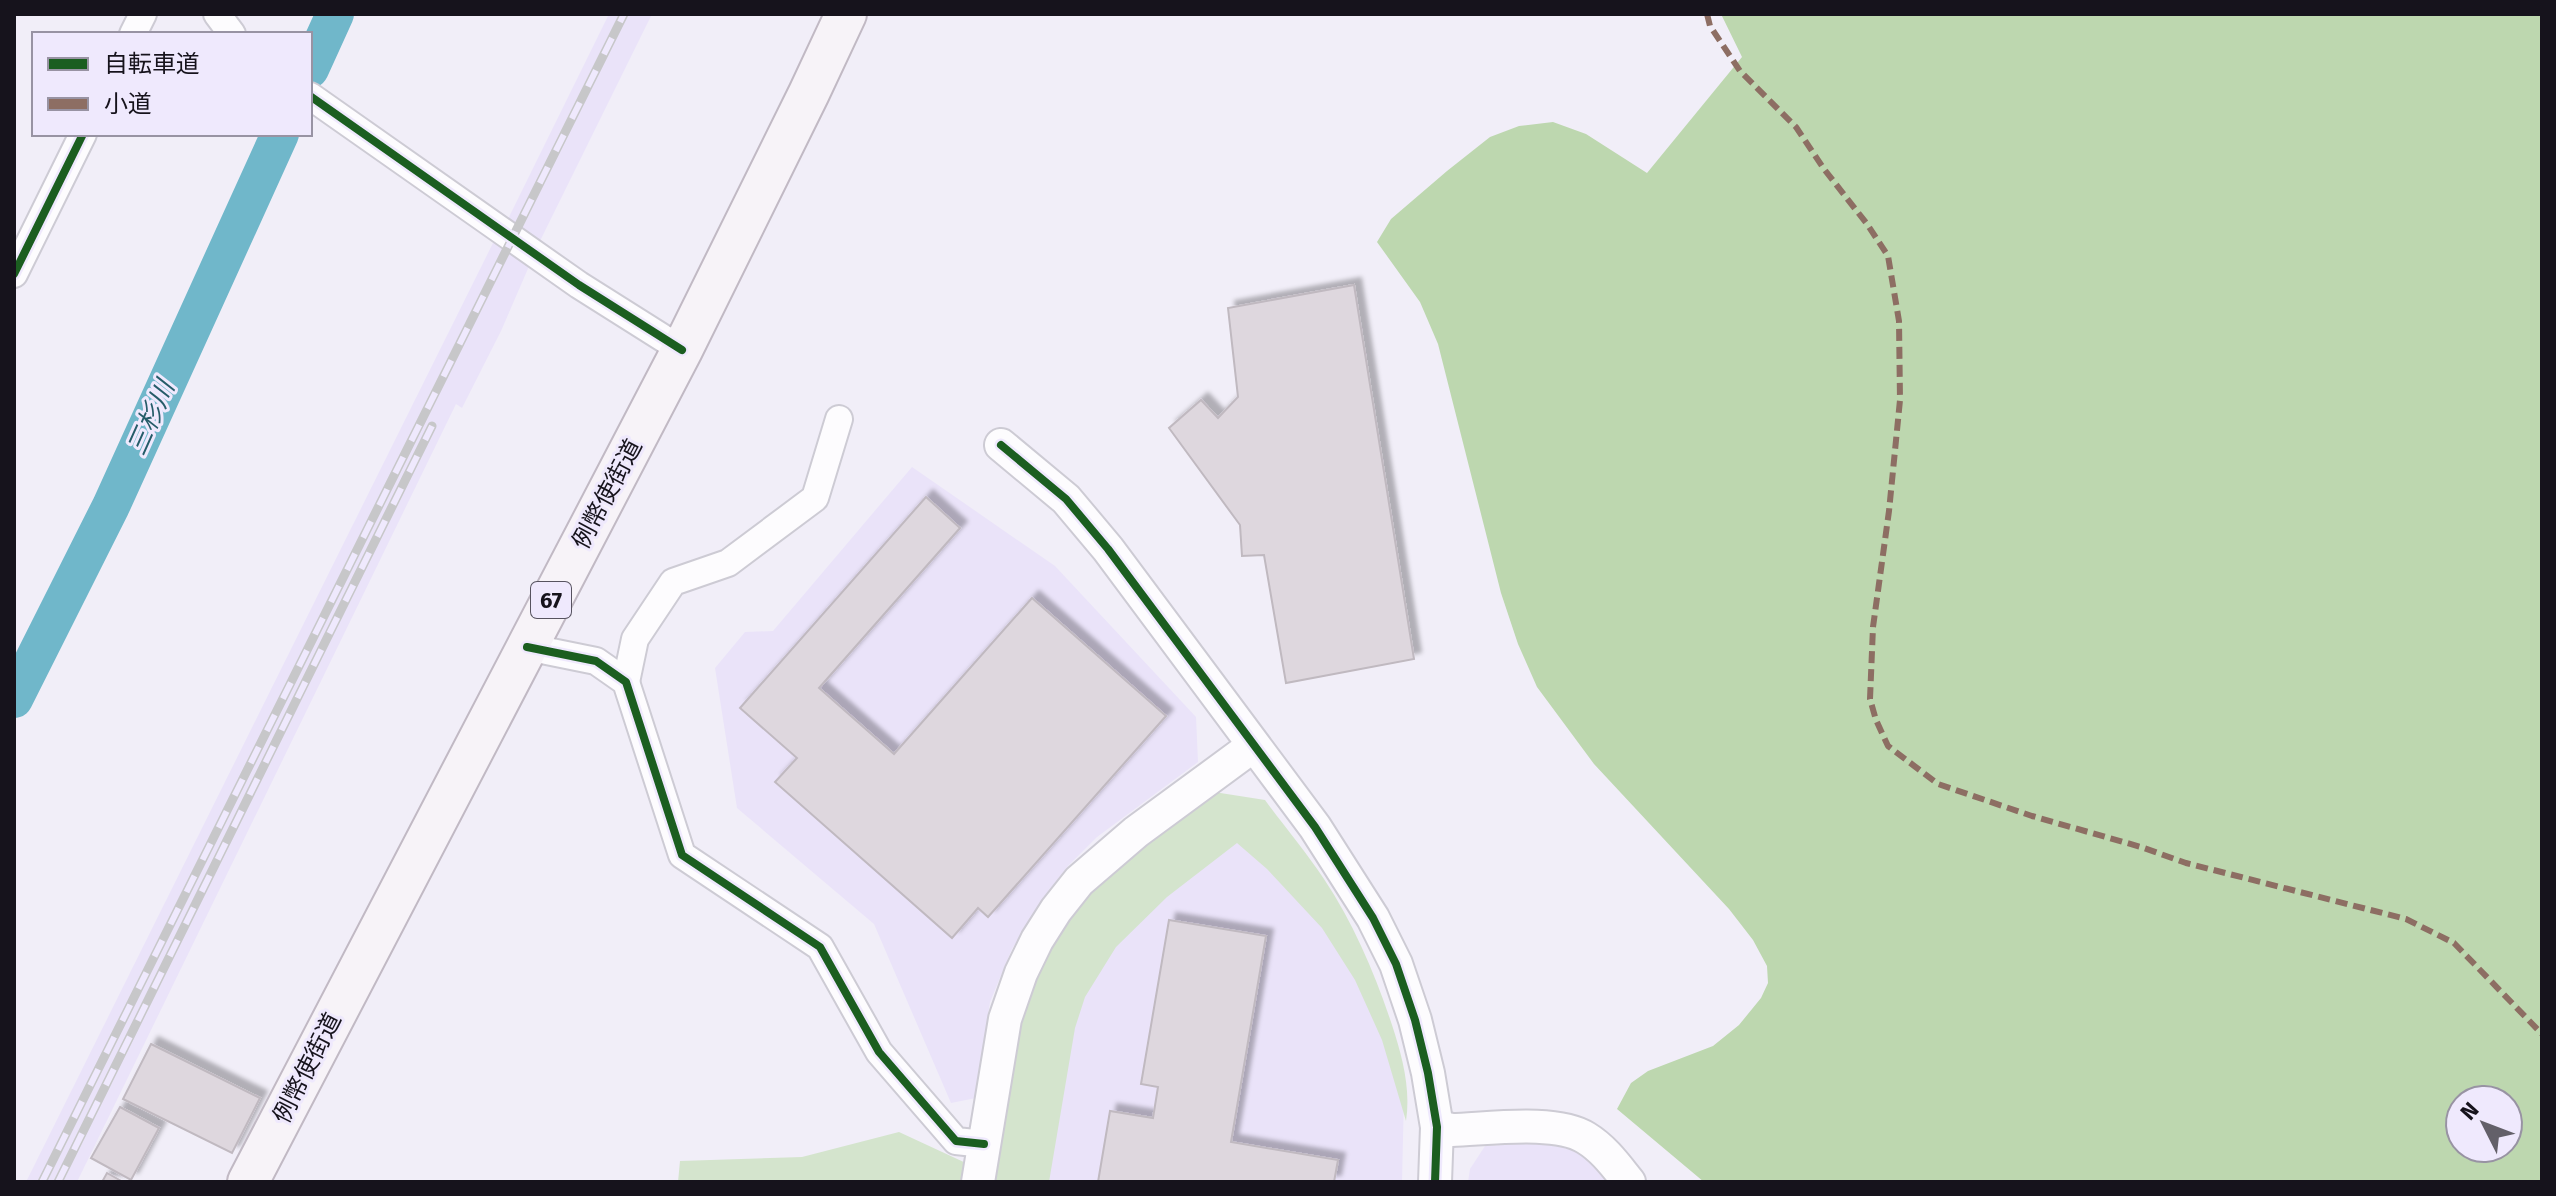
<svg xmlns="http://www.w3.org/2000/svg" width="2556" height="1196" font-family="'Fira Sans','Noto Sans JP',sans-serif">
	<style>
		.built { fill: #eae3f9 }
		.green { fill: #d4e4cd }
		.forest { fill: #bdd7af; fill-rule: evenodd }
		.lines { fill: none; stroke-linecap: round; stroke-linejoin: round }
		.river { stroke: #70b7ca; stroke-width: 38 }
		.building { fill: #ded7de; stroke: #c0b9c0; stroke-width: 2; filter: url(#shadow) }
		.minor-casing { stroke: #cdcbd4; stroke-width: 30 }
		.tertiary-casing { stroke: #cdcbd4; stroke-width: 36 }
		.primary-casing { stroke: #c1b9c4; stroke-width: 44 }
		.minor { stroke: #fdfcfe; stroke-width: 26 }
		.tertiary { stroke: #fdfcfe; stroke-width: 32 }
		.primary { stroke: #f7f3f8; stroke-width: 40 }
		.rail-casing { stroke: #c7c7c9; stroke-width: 9 }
		.rail { stroke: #efe9fd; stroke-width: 6; stroke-dasharray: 18; stroke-linecap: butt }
		.quiet { stroke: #8d6e63; stroke-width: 6; stroke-dasharray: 12 6; stroke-linecap: butt }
		.cycleway-casing { stroke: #efe9fd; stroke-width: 13 }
		.cycleway { stroke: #1b5e20; stroke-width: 8 }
		.labels { text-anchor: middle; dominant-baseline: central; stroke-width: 6; stroke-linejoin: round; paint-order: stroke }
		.shield { fill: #efe9fd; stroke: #575360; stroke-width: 2 }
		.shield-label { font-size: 22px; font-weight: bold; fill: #16131c }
		.street-label { font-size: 24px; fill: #16131c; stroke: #efe9fd }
		.water-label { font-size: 26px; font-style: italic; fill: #255c69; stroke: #efe9fd }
	</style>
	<defs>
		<filter id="shadow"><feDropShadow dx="7" dy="-7" stdDeviation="2" flood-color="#0004"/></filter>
	</defs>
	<rect width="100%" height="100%" fill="#f1eef8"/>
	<!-- built -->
	<g class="built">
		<path d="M609 14H652L538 245 505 225Z"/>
		<path d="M495 239 530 264 501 331 462 408 456 404 77 1182H26Z"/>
		<path d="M912 467 1055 566 1196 717 1198 762 1097 837 1068 866 1046 894 1012 949 990 1002 976 1098 951 1103 874 924 737 808 715 668 745 632 773 631Z"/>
		<path d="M1234 832 1313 905 1366 987 1404 1094 1402 1182H1045L1074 1016 1102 955Z"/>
		<path d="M1548 1142 1573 1148 1596 1163 1611 1182H1468L1470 1169 1485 1146Z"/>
	</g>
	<!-- green -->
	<g class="green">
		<path d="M1214 792 1265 800C1284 826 1306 852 1324 879 1354 924 1375 974 1392 1025 1402 1056 1411 1088 1406 1121L1382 1040 1355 980 1322 928 1267 869 1237 843 1167 897 1116 947 1085 997 1075 1028 1049 1182H993L1017 1031 1038 972 1064 926 1096 885 1124 858Z"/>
		<path d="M899 1132 968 1164 964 1182H678L680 1161 802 1157Z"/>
	</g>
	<!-- forest -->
	<path class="forest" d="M1721 14H2542V1182H1704L1617 1109 1631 1083 1648 1071 1713 1046 1739 1025 1761 998 1768 983 1767 966 1753 940 1729 909 1594 764 1537 687 1518 644 1501 593 1438 344 1420 302 1377 242 1391 219 1447 171 1490 137 1519 126 1553 122 1586 134 1647 173 1742 57ZM2460 1100H2508V1148H2460Z"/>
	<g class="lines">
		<!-- river -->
		<g class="river">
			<path d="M310 69 335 14"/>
			<path d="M14 699 111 506 280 134"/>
		</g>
	</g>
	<!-- building -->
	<g class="building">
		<path d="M1354 285 1414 659 1286 683 1264 555 1242 556 1240 525 1169 428 1201 400 1218 418 1238 397 1228 308Z"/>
		<path d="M926 497 960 528 819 688 894 754 1032 598 1166 716 988 917 978 908 952 938 775 782 797 758 740 708Z"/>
		<path d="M1169 920 1266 936 1231 1142 1338 1160 1334 1182H1098L1110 1111 1153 1118 1158 1087 1141 1084Z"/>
		<path d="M151 1044 260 1098 232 1153 123 1099Z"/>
		<path d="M120 1107 159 1128 131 1180 91 1158Z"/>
		<path d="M107 1173 123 1182H102Z"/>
	</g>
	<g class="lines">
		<defs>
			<g id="minor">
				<path d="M217 14 232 34"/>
				<path d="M133 34 143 14"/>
				<path d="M310 96 579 285 682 350"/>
				<path d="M14 274 83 134"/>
				<path d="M527 647 596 661 626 682 682 855 820 947 879 1052 956 1141 984 1144"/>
				<path d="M626 682 635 639 673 582 728 563 815 498 839 419"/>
			</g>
			<g id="tertiary">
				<path d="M1001 445 1066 499 1108 549 1315 827 1373 918 1396 964 1415 1020 1428 1073 1437 1127 1435 1182"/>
				<path d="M1437 1127 1452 1130C1487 1129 1557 1119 1586 1138 1604 1149 1616 1166 1629 1182"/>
				<path d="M978 1182 1005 1019 1021 973 1037 940 1056 910 1079 881 1136 832 1253 746"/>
			</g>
			<path id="primary" d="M248 1182 682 350 809 93 846 14"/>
		</defs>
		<!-- minor casing -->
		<use href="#minor" class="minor-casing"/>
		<!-- tertiary casing -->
		<use href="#tertiary" class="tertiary-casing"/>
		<!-- primary casing -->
		<use href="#primary" class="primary-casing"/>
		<!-- minor -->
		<use href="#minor" class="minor"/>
		<!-- tertiary -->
		<use href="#tertiary" class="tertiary"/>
		<!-- primary -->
		<use href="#primary" class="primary"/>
		<defs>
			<g id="rail">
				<path d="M42 1182 624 14"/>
				<path d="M58 1182 432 426"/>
			</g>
		</defs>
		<!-- rail casing -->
		<use href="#rail" class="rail-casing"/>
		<!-- rail -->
		<use href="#rail" class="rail"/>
		<!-- quiet -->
		<path class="quiet" d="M1707 14 1710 26 1740 71 1796 127 1824 169 1867 224 1888 256 1899 321 1900 400 1889 511 1873 627 1870 699 1876 720 1888 746 1938 784 2032 816 2141 847 2186 863 2406 919 2454 943 2542 1034"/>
		<defs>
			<g id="cycleway">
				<path d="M310 96 579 285 682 350"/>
				<path d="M14 274 83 134"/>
				<path d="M1001 445 1066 499 1108 549 1315 827 1373 918 1396 964 1415 1020 1428 1073 1437 1127 1435 1182"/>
				<path d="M527 647 596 661 626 682 682 855 820 947 879 1052 956 1141 984 1144"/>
			</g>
		</defs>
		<!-- cycleway casing -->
		<use href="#cycleway" class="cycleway-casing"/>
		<!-- cycleway -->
		<use href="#cycleway" class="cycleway"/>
	</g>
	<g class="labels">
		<!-- shield labels -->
		<rect class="shield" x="531" y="582" width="40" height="36" rx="6"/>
		<g class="shield-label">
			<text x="551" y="600">67</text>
		</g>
		<!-- street labels -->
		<g class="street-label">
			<text transform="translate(607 494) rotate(-62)">例幣使街道</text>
			<text transform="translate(307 1068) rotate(-63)">例幣使街道</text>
		</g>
		<!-- water labels -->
		<g class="water-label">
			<text transform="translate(151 418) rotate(-66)">三杉川</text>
		</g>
	</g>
	<!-- border -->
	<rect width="2556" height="1196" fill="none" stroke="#16131c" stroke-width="32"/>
	<!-- legend -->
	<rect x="32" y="32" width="280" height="104" fill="#efe9fd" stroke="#9893a3" stroke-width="2"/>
	<rect x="48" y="58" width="40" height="12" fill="#1b5e20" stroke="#9893a3" stroke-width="2"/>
	<text x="104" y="72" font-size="24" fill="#16131c">自転車道</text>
	<rect x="48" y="98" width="40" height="12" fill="#8d6e63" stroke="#9893a3" stroke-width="2"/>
	<text x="104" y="112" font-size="24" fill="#16131c">小道</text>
	<!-- north arrow -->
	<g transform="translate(2484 1124) rotate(312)"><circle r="38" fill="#efe9fd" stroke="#9893a3" stroke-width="2"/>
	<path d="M0-6L14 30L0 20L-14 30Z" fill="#636069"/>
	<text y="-12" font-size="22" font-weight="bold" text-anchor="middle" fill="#16131c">N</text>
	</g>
</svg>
